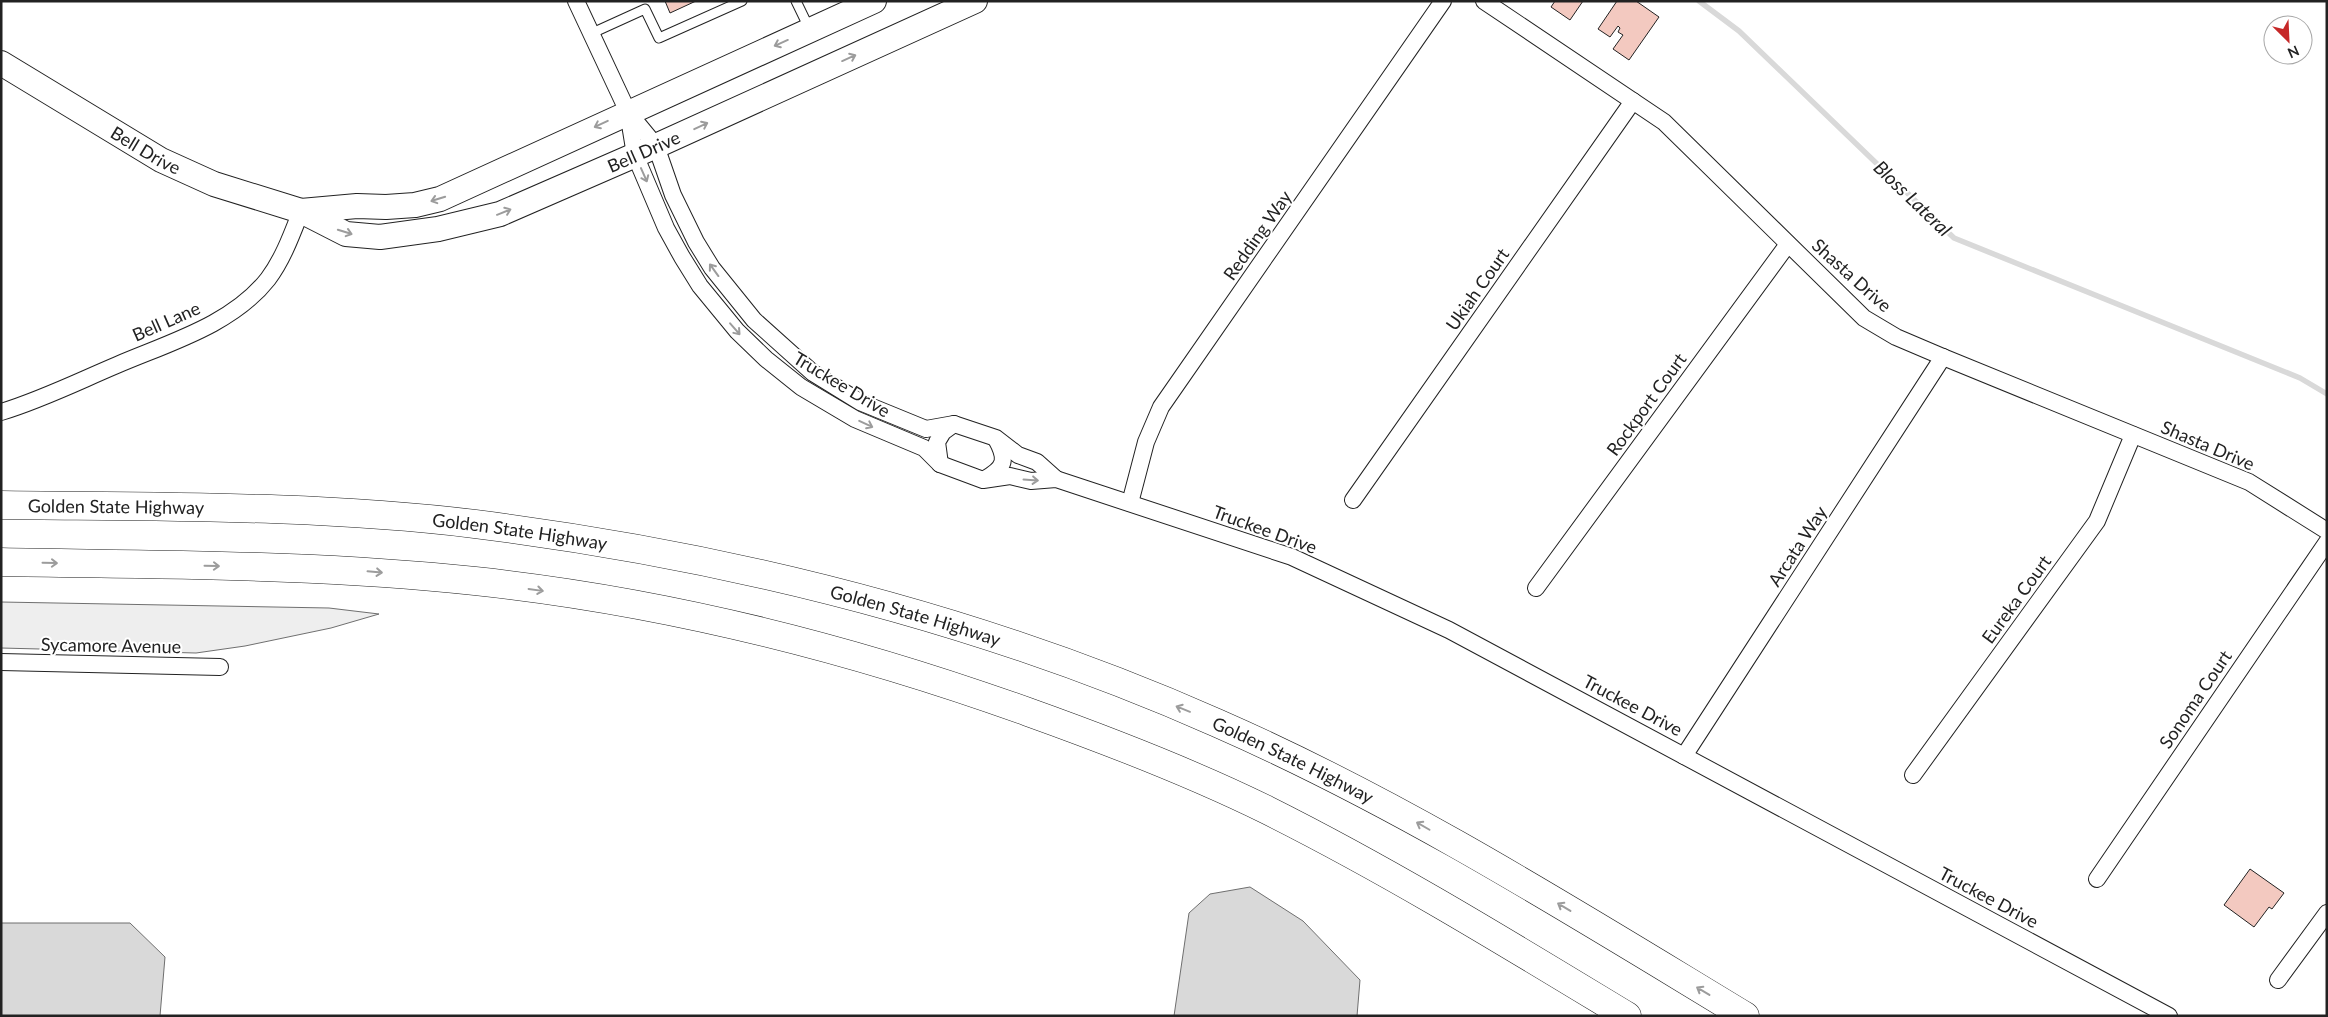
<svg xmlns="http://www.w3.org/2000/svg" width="2328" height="1017" font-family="Lato,sans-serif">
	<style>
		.green { fill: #eee; stroke: #6f6f6f }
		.water { fill: #d9d9d9; stroke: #6f6f6f }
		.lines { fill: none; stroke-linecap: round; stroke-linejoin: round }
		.stream { stroke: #d9d9d9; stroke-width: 5.5 }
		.building { fill: #f3c9c0; stroke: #222 }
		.lane-casing { stroke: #222; stroke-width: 11 }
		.street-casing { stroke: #222; stroke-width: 18 }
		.secondary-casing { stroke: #222; stroke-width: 26 }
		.highway-casing { stroke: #222; stroke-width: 29 }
		.lane { stroke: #fff; stroke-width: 9 }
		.street { stroke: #fff; stroke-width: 16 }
		.secondary { stroke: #fff; stroke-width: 24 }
		.highway { stroke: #fff; stroke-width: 28 }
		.oneway { stroke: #9c9c9c }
		.labels { text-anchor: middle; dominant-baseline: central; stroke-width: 4; stroke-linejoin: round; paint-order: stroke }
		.street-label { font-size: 18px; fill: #222; stroke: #fff }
		.water-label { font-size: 19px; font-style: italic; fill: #222; stroke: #fff }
	</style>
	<rect width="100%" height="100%" fill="#fff"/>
	<!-- green -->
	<path class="green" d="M1 602 329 608 379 614 331 628 245 646 196 653 1 648Z"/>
	<!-- water -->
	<g class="water">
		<path d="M1250 887 1303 921 1360 980 1357 1016H1174L1189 913 1210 894Z"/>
		<path d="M1 923H130L165 957 160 1016H1Z"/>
	</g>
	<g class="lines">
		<!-- stream -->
		<path class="stream" d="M1699 1 1739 31 1954 238 2300 378 2327 394"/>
	</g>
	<!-- building -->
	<g class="building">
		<path d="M665 1H696L670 13Z"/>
		<path d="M1555 1H1583L1570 20 1551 7Z"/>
		<path d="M1617 1H1636L1659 17 1629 60 1613 49 1623 35 1618 32 1620 28 1618 26 1610 37 1598 29Z"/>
		<path d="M2250 869 2284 893 2272 909 2269 907 2254 927 2224 905Z"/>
	</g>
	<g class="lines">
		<defs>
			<g id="lane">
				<path d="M796 1 810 30"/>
				<path d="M590 34 645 9 659 38 742 1"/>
			</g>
			<g id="street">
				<path d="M576 1 628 112 656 146 673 195 696 242 712 268 754 320 813 373 860 402 926 429 954 424 996 438 1018 455 1037 462 1056 479"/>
				<path d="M1484 1 1664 122 1864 318 1896 337 1943 357 2249 482 2327 531"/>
				<path d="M628 112 635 155 666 228 682 257 700 286 737 331 766 359 801 387 855 419 924 448 940 464 983 480 1010 476 1031 481 1056 479 1292 557 1449 630 2169 1016"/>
				<path d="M1 412C41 400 79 381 117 365 168 343 232 325 268 279 283 259 292 234 301 211"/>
				<path d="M940 464 937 442 943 432 954 424"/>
				<path d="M985 479C1006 467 1007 459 996 439"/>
				<path d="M1353 500 1633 101"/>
				<path d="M1130 503 1146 442 1161 407 1443 1"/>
				<path d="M1536 588 1788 244"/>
				<path d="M1 662 220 667"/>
				<path d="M1684 756 1943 357"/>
				<path d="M1913 775 2097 521 2133 435"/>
				<path d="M2097 879 2327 542"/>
				<path d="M2278 980 2327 913"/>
			</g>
			<g id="secondary">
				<path id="s1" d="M1 63 161 160 214 184 301 211 346 234 380 237 438 229 500 214 656 146 975 1"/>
				<path d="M301 211 357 206 386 207 415 205 440 199 874 1"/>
			</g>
			<g id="highway">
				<path id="s2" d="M1 505C158 507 319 505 475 524 729 556 982 619 1217 723 1402 804 1573 912 1745 1016"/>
				<path d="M1 562C159 565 318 564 475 581 663 601 850 648 1028 712 1109 741 1190 772 1267 810 1391 872 1508 944 1627 1016"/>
			</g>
		</defs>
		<!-- lane casing -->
		<use href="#lane" class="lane-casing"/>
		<!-- street casing -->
		<use href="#street" class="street-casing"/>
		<!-- secondary casing -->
		<use href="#secondary" class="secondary-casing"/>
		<!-- highway casing -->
		<use href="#highway" class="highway-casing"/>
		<!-- lane -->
		<use href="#lane" class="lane"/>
		<!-- street -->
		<use href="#street" class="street"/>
		<!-- secondary -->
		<use href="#secondary" class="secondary"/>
		<!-- highway -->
		<use href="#highway" class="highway"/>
	</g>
	<!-- one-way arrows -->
	<defs><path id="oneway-shaft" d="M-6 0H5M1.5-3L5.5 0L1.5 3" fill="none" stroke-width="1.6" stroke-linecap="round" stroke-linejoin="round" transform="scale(1.25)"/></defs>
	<g class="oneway">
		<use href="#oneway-shaft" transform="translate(781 43) rotate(156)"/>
		<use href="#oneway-shaft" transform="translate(849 58) rotate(-24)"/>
		<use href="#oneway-shaft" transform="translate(601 124) rotate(155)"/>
		<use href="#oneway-shaft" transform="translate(701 126) rotate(-25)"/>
		<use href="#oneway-shaft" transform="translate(644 175) rotate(66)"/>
		<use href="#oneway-shaft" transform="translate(438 199) rotate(163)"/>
		<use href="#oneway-shaft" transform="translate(504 212) rotate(-22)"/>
		<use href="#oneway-shaft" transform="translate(345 232) rotate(17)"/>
		<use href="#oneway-shaft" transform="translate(714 270) rotate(-126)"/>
		<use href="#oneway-shaft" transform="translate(735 329) rotate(49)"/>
		<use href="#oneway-shaft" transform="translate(866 424) rotate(25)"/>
		<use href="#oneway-shaft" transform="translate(1031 480) rotate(4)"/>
		<use href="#oneway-shaft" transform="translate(50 563) rotate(1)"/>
		<use href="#oneway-shaft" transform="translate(212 566) rotate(1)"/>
		<use href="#oneway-shaft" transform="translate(375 572) rotate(5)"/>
		<use href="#oneway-shaft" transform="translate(536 590) rotate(8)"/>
		<use href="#oneway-shaft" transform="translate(1183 709) rotate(-158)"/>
		<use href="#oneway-shaft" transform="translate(1423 826) rotate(-150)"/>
		<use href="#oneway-shaft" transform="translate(1564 907) rotate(-149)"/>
		<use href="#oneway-shaft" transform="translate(1703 991) rotate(-149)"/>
	</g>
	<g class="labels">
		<!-- street labels -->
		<g class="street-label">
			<text stroke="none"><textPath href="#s1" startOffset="169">Bell Drive</textPath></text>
			<text stroke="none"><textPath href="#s1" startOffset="700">Bell Drive</textPath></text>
			<text transform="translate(1257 235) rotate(-55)">Redding Way</text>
			<text transform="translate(1852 275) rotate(42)">Shasta Drive</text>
			<text transform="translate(1477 289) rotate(-55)">Ukiah Court</text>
			<text transform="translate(166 321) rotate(-24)">Bell Lane</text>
			<text transform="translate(842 384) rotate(31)">Truckee Drive</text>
			<text transform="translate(1646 404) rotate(-54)">Rockport Court</text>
			<text transform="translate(2208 445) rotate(23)">Shasta Drive</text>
			<text stroke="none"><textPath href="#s2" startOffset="115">Golden State Highway</textPath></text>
			<text transform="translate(1265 529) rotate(20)">Truckee Drive</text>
			<text stroke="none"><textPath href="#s2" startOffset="520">Golden State Highway</textPath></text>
			<text transform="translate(1797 546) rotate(-57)">Arcata Way</text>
			<text transform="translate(2016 599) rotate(-54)">Eureka Court</text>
			<text stroke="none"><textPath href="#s2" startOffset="925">Golden State Highway</textPath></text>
			<text transform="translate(111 645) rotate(1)">Sycamore Avenue</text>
			<text transform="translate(2195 699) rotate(-56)">Sonoma Court</text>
			<text transform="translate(1633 705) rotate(28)">Truckee Drive</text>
			<text stroke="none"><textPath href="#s2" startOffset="1330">Golden State Highway</textPath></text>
			<text transform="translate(1989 897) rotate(28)">Truckee Drive</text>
		</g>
		<!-- water labels -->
		<g class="water-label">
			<text transform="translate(1913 198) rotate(44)">Bloss Lateral</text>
		</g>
	</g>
	<!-- border -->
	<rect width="2328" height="1017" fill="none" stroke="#222222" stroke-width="5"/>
	<!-- north arrow -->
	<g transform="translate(2288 40) rotate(156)"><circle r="24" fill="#ffffff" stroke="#a7a7a7"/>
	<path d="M0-4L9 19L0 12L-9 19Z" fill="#c62828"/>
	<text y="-8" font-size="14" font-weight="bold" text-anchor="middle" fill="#222222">N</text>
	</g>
</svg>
